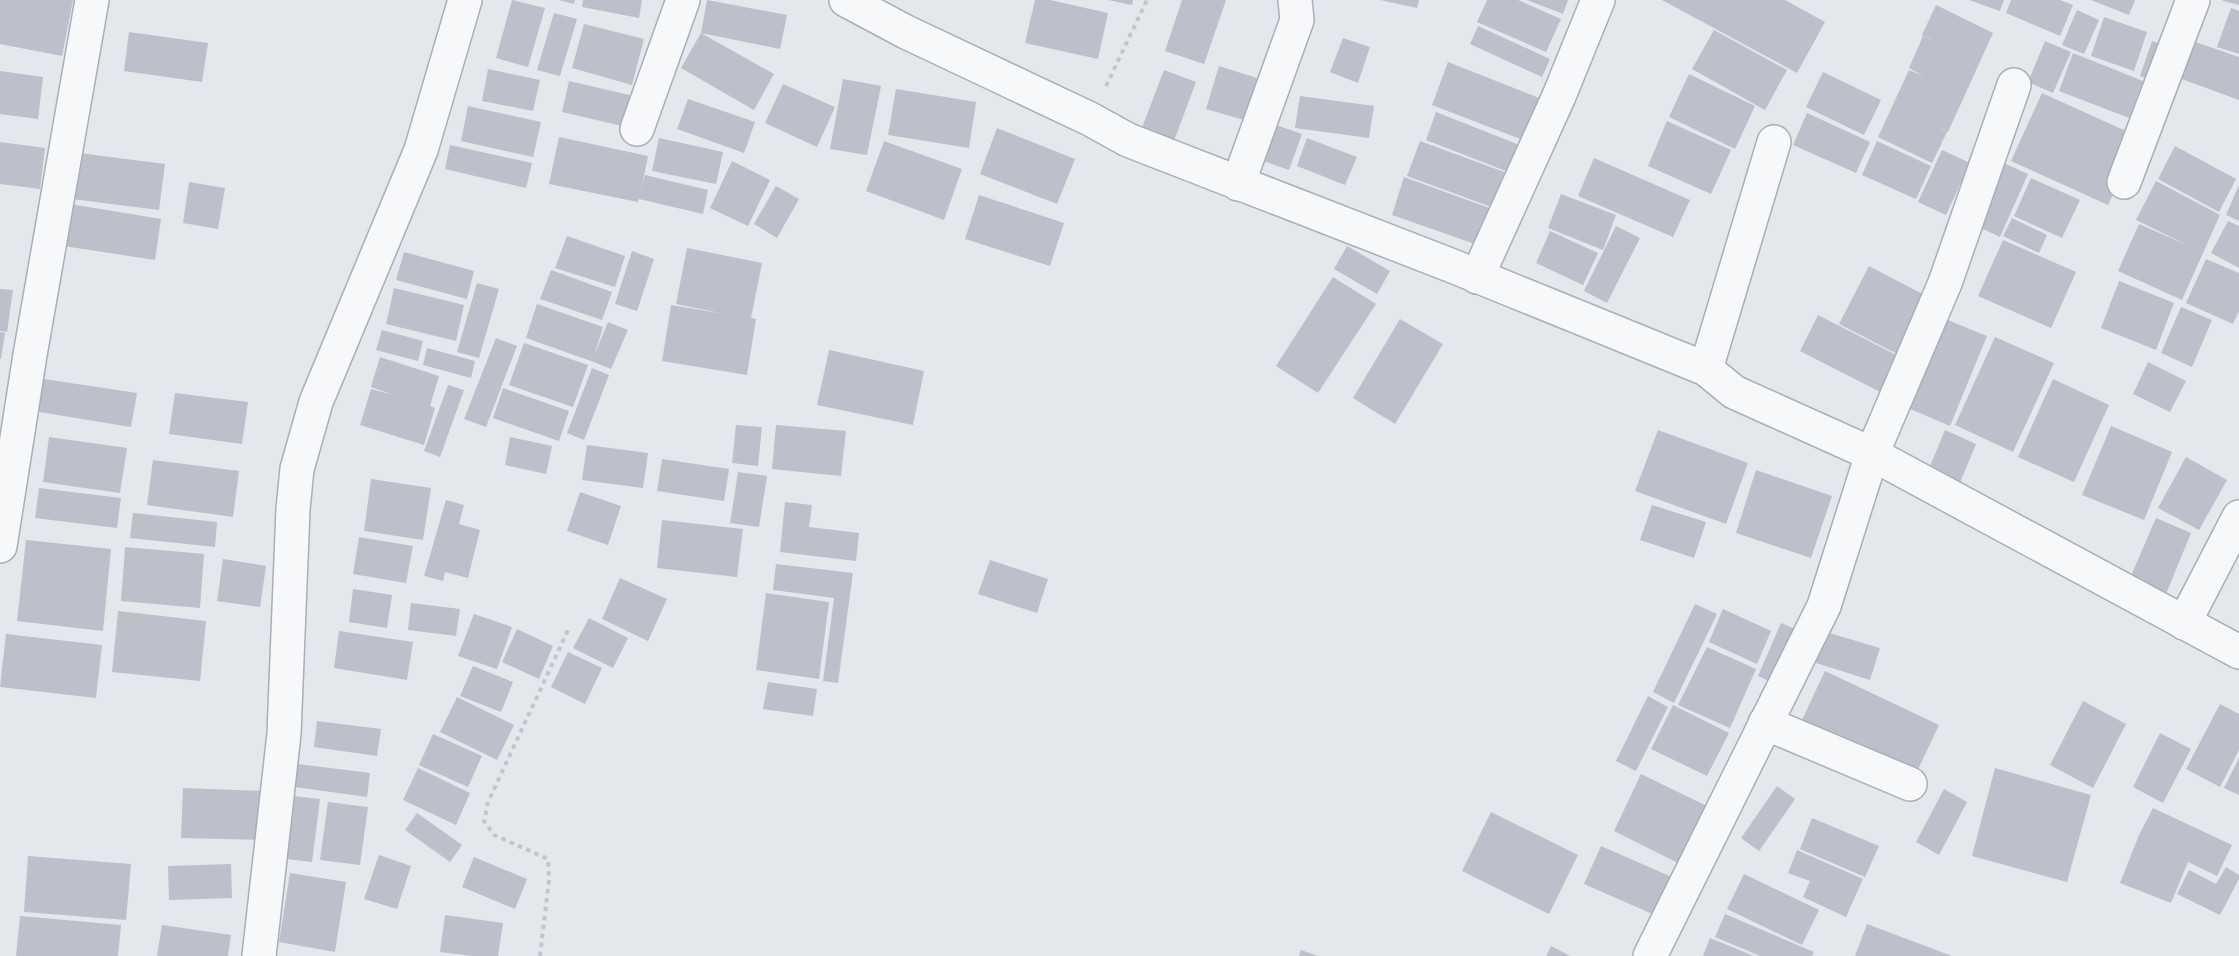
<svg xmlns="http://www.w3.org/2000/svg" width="2239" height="956" font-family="Cabin,sans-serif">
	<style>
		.building { fill: #bbc0ca }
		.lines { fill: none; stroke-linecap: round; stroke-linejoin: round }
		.minor-casing { stroke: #a9aeb7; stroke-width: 36 }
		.path { stroke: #c2c5cb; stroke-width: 4; stroke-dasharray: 4.5 4.5; stroke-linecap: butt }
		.minor { stroke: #f7f8fa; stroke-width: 33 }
	</style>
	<rect width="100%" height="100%" fill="#e4e7ec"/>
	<!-- building -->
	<g class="building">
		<path d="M0 0H73L62 56 0 44Z"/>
		<path d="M512 0 545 8 528 67 496 58Z"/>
		<path d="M559 0H575L574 4Z"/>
		<path d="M583 0H642L639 18 582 7Z"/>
		<path d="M707 0 787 15 780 49 701 33Z"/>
		<path d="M1035 0H1050L1108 13 1098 59 1025 43Z"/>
		<path d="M1108 0H1133L1132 5Z"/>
		<path d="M1182 0H1226L1204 64 1165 51Z"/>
		<path d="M1380 0H1419L1417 8Z"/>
		<path d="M1487 0H1518L1561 19 1546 52 1477 22Z"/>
		<path d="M1527 0H1568L1563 14Z"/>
		<path d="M1662 0H1785L1825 22 1797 73Z"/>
		<path d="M1969 0H2004L2000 11Z"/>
		<path d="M2011 0H2060L2073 5 2060 36 2006 13Z"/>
		<path d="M2091 0H2135L2129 15Z"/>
		<path d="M2239 0V5L2223 1V0Z"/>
		<path d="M1936 5 1993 33 1948 132 1928 123 1947 132 1932 163 1878 137 1909 70 1924 76 1909 68 1923 36 1937 42 1922 35Z"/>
		<path d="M2231 8 2239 11V54L2217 47Z"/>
		<path d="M2077 10 2099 20 2084 54 2062 45Z"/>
		<path d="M554 13 577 19 560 76 537 70Z"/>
		<path d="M2104 17 2147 32 2134 71 2091 56Z"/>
		<path d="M584 24 644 39 632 85 572 68Z"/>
		<path d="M1478 26 1550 59 1542 77 1470 44Z"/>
		<path d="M1714 30 1787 70 1765 110 1692 69Z"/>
		<path d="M129 32 208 43 202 82 124 71Z"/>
		<path d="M701 33 774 74 754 110 681 68Z"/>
		<path d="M2181 37 2239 57V100L2168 74Z"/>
		<path d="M1343 38 1370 47 1358 83 1330 72Z"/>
		<path d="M2045 41 2071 52 2053 93 2028 82Z"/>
		<path d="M2152 41 2170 47 2157 83 2140 76Z"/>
		<path d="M2073 53 2143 81 2129 118 2059 91Z"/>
		<path d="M1448 62 1539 98 1523 140 1432 105Z"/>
		<path d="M1219 66 1257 78 1244 120 1206 109Z"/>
		<path d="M488 69 540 80 533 111 482 101Z"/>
		<path d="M1164 70 1196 82 1172 146 1140 133Z"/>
		<path d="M0 71 43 77 38 119 0 114Z"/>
		<path d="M1823 72 1881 100 1864 135 1806 107Z"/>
		<path d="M1689 74 1755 106 1735 149 1669 117Z"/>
		<path d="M843 79 881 86 867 155 830 149Z"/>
		<path d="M569 81 638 97 631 128 562 112Z"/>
		<path d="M783 84 835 107 817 147 765 123Z"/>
		<path d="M896 89 976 102 969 148 888 135Z"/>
		<path d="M2042 93 2139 137 2108 205 2011 161Z"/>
		<path d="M1300 96 1374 106 1369 138 1295 128Z"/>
		<path d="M688 99 755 122 744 153 677 129Z"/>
		<path d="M468 106 541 122 533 157 461 141Z"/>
		<path d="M1436 112 1522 146 1511 173 1426 140Z"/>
		<path d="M1807 113 1870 142 1856 173 1793 145Z"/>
		<path d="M1667 121 1731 150 1711 194 1648 166Z"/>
		<path d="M1270 123 1302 134 1289 170 1258 159Z"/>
		<path d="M997 128 1075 159 1057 204 980 174Z"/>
		<path d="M559 137 648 156 641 191 645 175 708 190 703 214 639 199 638 202 549 184Z"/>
		<path d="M659 138 723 152 716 184 652 171Z"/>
		<path d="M1307 138 1357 157 1345 185 1297 166Z"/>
		<path d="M884 141 962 169 944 220 866 191Z"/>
		<path d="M1420 141 1507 173 1494 208 1407 176Z"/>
		<path d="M1877 141 1931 166 1916 199 1862 175Z"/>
		<path d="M0 142 45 148 40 189 0 184Z"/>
		<path d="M450 145 532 163 526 188 445 169Z"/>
		<path d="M2175 146 2236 179 2219 212 2158 179Z"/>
		<path d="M1942 150 1970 163 1946 215 1918 202Z"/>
		<path d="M79 153 165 164 159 210 72 199Z"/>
		<path d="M1594 158 1690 200 1673 237 1578 196Z"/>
		<path d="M732 161 770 180 748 226 710 208Z"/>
		<path d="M1999 161 2028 174 2000 237 1971 223Z"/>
		<path d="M1404 177 1492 209 1478 245 1392 215Z"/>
		<path d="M2031 178 2080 200 2062 238 2014 216Z"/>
		<path d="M2156 181 2220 215 2182 300 2118 271 2139 224 2189 246 2136 220Z"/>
		<path d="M189 182 225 188 218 229 183 223Z"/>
		<path d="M2239 185V221L2226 215Z"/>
		<path d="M776 186 799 199 777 238 754 224Z"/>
		<path d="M1561 194 1616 215 1603 250 1548 228Z"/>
		<path d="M979 195 1064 223 1050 266 965 239Z"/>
		<path d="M64 203 161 219 155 260 57 245Z"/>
		<path d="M2012 218 2047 235 2039 253 2003 236Z"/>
		<path d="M2228 221 2239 226V268L2211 253Z"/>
		<path d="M1616 226 1640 238 1607 303 1584 291Z"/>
		<path d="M1550 231 1598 253 1583 285 1536 263Z"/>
		<path d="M567 236 625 256 615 287 555 268Z"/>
		<path d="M2003 240 2076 272 2051 328 1978 296Z"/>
		<path d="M1347 246 1390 271 1377 294 1334 269Z"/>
		<path d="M687 248 762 263 751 318 756 319 747 375 662 361 671 305 725 314 676 304Z"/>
		<path d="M632 251 654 259 637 311 615 304Z"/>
		<path d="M404 252 474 271 467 299 396 280Z"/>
		<path d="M2206 259 2239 273V311L2233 324 2186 303Z"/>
		<path d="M1869 266 1934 300 1905 358 1839 324Z"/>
		<path d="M551 270 612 292 602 320 540 299Z"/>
		<path d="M1333 277 1376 304 1318 393 1276 366Z"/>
		<path d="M2119 281 2174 303 2156 350 2101 328Z"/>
		<path d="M477 283 499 289 479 358 457 352Z"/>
		<path d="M394 288 464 305 456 341 386 324Z"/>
		<path d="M0 289 13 290 7 332 0 331Z"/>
		<path d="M537 304 603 327 594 356 608 322 628 330 611 369 591 361 526 338Z"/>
		<path d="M2181 307 2212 320 2192 367 2161 353Z"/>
		<path d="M1818 315 1906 360 1888 396 1800 351Z"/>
		<path d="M1400 319 1443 344 1395 424 1353 398Z"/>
		<path d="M1945 319 1987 336 1950 426 1908 408Z"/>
		<path d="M382 330 423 341 418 361 376 350Z"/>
		<path d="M0 332 5 333 1 359H0Z"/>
		<path d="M1995 337 2054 363 2013 452 1955 425Z"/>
		<path d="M496 338 517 346 486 427 464 419Z"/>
		<path d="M524 343 588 365 573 407 509 385Z"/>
		<path d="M427 348 475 361 471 378 423 365Z"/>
		<path d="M829 350 924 371 913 425 817 405Z"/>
		<path d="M380 357 439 376 430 406 435 408 424 445 360 425 371 389 394 395 371 387Z"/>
		<path d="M2148 362 2186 381 2170 412 2133 394Z"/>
		<path d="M592 368 609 375 584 440 567 433Z"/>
		<path d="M37 378 137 393 131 427 33 411Z"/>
		<path d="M2053 379 2109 405 2074 482 2018 457Z"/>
		<path d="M448 385 464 390 440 457 424 451Z"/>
		<path d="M503 388 569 411 559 441 493 418Z"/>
		<path d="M175 393 248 402 242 444 169 434Z"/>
		<path d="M736 425 762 427 758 466 732 463Z"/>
		<path d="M776 425 846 431 841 476 772 469Z"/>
		<path d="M2111 426 2172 452 2144 520 2082 495Z"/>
		<path d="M1658 430 1748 463 1726 524 1635 491Z"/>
		<path d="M1945 430 1976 444 1959 485 1928 471Z"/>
		<path d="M49 437 127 448 120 493 43 482Z"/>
		<path d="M510 437 552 446 546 474 505 465Z"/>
		<path d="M587 445 648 453 643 488 582 480Z"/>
		<path d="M2186 457 2227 480 2199 530 2158 508Z"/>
		<path d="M662 459 729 469 724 501 657 491Z"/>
		<path d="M153 460 239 471 233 517 147 505Z"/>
		<path d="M1756 470 1832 496 1811 558 1736 533Z"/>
		<path d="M738 472 767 476 759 527 730 523Z"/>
		<path d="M371 479 431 488 423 540 364 531Z"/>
		<path d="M39 488 121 498 117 528 35 518Z"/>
		<path d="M580 492 621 506 608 545 567 531Z"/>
		<path d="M446 500 464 505 459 524 480 530 468 578 445 572 443 581 424 576Z"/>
		<path d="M785 502 812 505 809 527 859 533 856 561 780 552Z"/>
		<path d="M1652 505 1706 522 1694 558 1640 540Z"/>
		<path d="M133 513 217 522 215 547 130 538Z"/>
		<path d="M2156 518 2191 533 2166 594 2130 578Z"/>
		<path d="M662 520 743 529 737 577 657 568Z"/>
		<path d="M359 537 413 546 406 583 353 574Z"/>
		<path d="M26 540 111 549 103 631 17 621Z"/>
		<path d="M125 547 204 554 200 608 121 601Z"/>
		<path d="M223 559 266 566 260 607 217 601Z"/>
		<path d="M990 560 1048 579 1037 613 978 594Z"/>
		<path d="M776 564 853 573 838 683 823 681 834 598 773 590Z"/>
		<path d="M620 578 667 599 648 641 602 619Z"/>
		<path d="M353 589 392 595 387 628 349 622Z"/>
		<path d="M766 593 829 602 819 679 756 670Z"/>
		<path d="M411 603 460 609 456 636 408 630Z"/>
		<path d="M1695 604 1717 614 1674 703 1653 692Z"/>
		<path d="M1723 609 1771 631 1757 664 1709 642Z"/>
		<path d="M118 611 206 621 200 681 112 672Z"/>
		<path d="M474 614 512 627 497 669 458 656Z"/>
		<path d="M589 618 628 638 613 668 573 648Z"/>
		<path d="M1781 623 1807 634 1783 687 1758 676Z"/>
		<path d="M517 629 553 646 539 679 502 662Z"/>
		<path d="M339 631 413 642 407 680 334 668Z"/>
		<path d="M1826 632 1880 648 1870 680 1816 663Z"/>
		<path d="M6 634 102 645 96 698 0 687Z"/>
		<path d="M1707 647 1756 669 1730 728 1678 705Z"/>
		<path d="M568 652 602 668 585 704 551 687Z"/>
		<path d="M473 666 513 682 501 712 460 696Z"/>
		<path d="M1825 671 1939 725 1913 780 1799 726Z"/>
		<path d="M768 682 817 689 813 716 763 709Z"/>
		<path d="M1648 696 1668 707 1636 771 1616 761Z"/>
		<path d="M457 697 514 725 497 760 440 732Z"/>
		<path d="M2083 701 2126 724 2093 788 2050 765Z"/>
		<path d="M2220 704 2239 714V750L2220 787 2186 769Z"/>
		<path d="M1673 705 1729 733 1707 776 1651 749Z"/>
		<path d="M317 721 381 729 377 756 314 747Z"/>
		<path d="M2160 733 2191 749 2163 803 2133 787Z"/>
		<path d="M433 734 482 756 468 787 419 765Z"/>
		<path d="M2239 758V795L2224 788Z"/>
		<path d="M298 764 370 773 367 797 295 787Z"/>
		<path d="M418 768 470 793 456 825 403 800Z"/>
		<path d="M1995 768 2091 795 2067 882 1972 856Z"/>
		<path d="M1641 774 1715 810 1686 867 1614 831Z"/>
		<path d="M1777 786 1795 799 1759 851 1741 838Z"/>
		<path d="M183 788 266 791 264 840 181 838Z"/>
		<path d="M1944 789 1967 802 1939 855 1916 842Z"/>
		<path d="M294 796 320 799 312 862 287 859Z"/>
		<path d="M328 802 368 807 360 865 320 860Z"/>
		<path d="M2153 808 2232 845 2217 876 2188 862 2171 903 2120 883 2139 835Z"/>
		<path d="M1491 812 1578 855 1549 914 1462 871Z"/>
		<path d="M417 813 462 845 450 862 405 830Z"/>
		<path d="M1812 818 1879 846 1865 877 1800 849Z"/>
		<path d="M1601 846 1674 878 1657 916 1584 884Z"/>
		<path d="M1797 850 1863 879 1846 917 1803 897 1810 881 1788 873Z"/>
		<path d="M379 855 411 866 397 909 364 899Z"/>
		<path d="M28 856 131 864 126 920 24 912Z"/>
		<path d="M474 857 527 879 515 909 462 887Z"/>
		<path d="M231 864 232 898 169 900 168 866Z"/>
		<path d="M2226 867 2239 875V879L2220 915 2177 894 2189 870 2216 884Z"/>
		<path d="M290 873 346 882 335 952 279 942Z"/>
		<path d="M1744 874 1819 910 1802 945 1727 909Z"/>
		<path d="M1725 914 1814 952 1812 956H1760L1715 937Z"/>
		<path d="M445 915 503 923 498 956H473L440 952Z"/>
		<path d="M20 916 121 925 118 956H16Z"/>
		<path d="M1867 924 1952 956H1855Z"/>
		<path d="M162 925 231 935 228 956H157Z"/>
		<path d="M1710 938 1754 956H1703Z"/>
		<path d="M1551 946 1570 956H1546Z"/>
		<path d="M1301 950 1318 956H1299Z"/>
	</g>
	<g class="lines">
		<defs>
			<g id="minor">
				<path d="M846 0 906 32 1090 119 1128 140 1455 267 1706 369 1734 392 1872 454 2239 652"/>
				<path d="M637 129 683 0"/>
				<path d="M2124 182 2193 0"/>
				<path d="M1238 184 1297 20 1295 0"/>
				<path d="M1477 277 1559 96 1598 0"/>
				<path d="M1706 369 1774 142"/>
				<path d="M0 546 30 355 92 0"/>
				<path d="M2184 623 2239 517"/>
				<path d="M1765 723 1910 784"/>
				<path d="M259 956 284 734 293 509 297 469 316 402 421 150 465 0"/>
				<path d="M1650 956 1824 606 1872 454 1945 283 2014 85"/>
			</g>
		</defs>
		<!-- minor casing -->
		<use href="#minor" class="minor-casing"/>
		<!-- path -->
		<g class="path">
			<path d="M1106 86 1147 0"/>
			<path d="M540 956 549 880 548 859 494 835 484 821 488 802 569 628"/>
		</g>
		<!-- minor -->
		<use href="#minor" class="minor"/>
	</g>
</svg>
